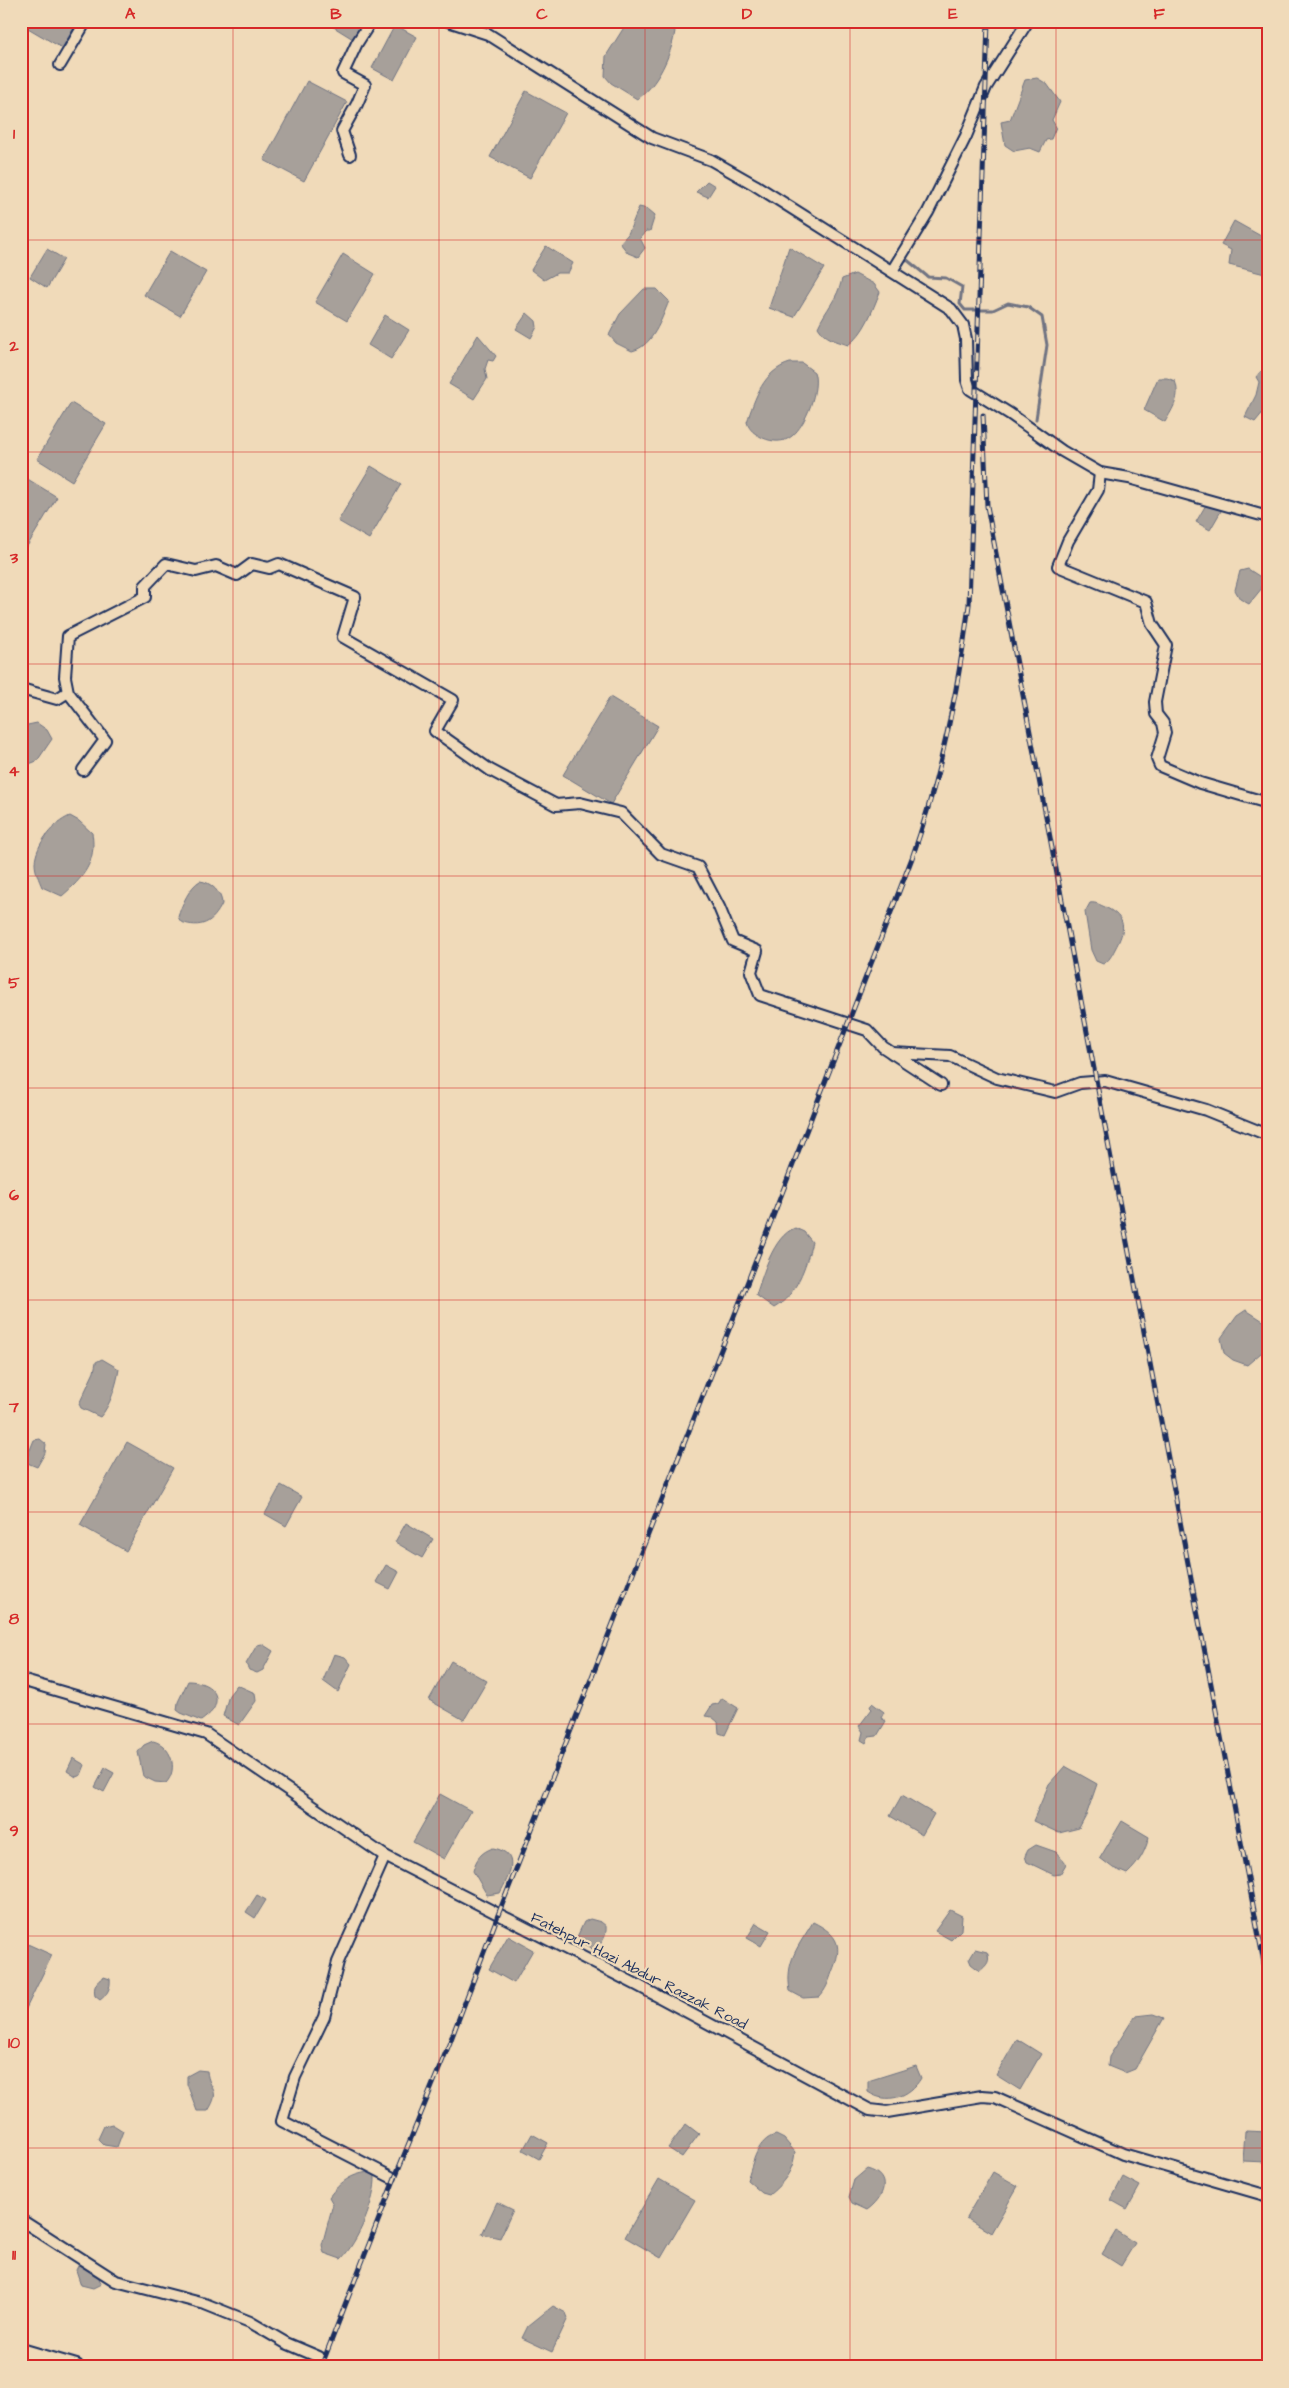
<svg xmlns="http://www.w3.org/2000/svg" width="1289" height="2388" font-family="'Architects Daughter',sans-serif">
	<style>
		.water { fill: #a7a09a; stroke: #6f7382 }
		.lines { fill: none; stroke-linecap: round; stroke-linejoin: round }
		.stream { stroke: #6f7382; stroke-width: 3 }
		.minor-casing { stroke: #1b2f5e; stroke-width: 14 }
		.secondary-casing { stroke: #1b2f5e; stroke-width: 18 }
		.minor { stroke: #f0dab9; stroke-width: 10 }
		.secondary { stroke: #f0dab9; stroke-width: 14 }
		.rail-casing { stroke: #1b2f5e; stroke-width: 5 }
		.rail { stroke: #f0dab9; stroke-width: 3; stroke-dasharray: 9; stroke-linecap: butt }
		.grid { fill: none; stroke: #d62828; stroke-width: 1; stroke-opacity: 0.55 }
		.labels { text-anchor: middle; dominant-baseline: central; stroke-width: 4.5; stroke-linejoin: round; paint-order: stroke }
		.street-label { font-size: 15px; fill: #1b2f5e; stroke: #f0dab9 }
		.neatline { fill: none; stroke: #d62828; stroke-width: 2 }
		.grid-label { font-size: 16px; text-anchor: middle; font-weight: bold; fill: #d62828 }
	</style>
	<rect width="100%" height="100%" fill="#f0dab9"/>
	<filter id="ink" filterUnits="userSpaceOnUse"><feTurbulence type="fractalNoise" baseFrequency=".02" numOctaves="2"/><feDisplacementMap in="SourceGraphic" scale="10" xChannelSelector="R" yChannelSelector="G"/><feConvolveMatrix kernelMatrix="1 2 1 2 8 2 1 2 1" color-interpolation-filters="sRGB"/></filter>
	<g filter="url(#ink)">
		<!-- water -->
		<g class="water">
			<path d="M21 21H78L62 48 21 24Z"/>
			<path d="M324 21H363L353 39Z"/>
			<path d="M628 21H664L675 31C672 53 657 87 637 99L611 83 605 76 606 56Z"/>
			<path d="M395 25 417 37 394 80 372 68Z"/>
			<path d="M1037 78 1047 84 1060 102 1052 120 1056 127 1051 139 1046 140 1040 152 1030 148 1014 151 1005 145 1001 122 1010 120 1025 80Z"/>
			<path d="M307 81 347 102 304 181 264 160Z"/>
			<path d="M526 91 566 113 530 178 490 157Z"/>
			<path d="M707 181 715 186 708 197 696 192Z"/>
			<path d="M639 207 648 209 655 215 650 231H646L640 238 645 248 638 257 628 253 620 243 628 234Z"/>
			<path d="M1234 221 1268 240V268L1265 274 1229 265 1231 250 1221 245Z"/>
			<path d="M546 246 573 263 568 273H557L544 280 531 270Z"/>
			<path d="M789 247 824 268 794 317 769 308Z"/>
			<path d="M47 249 64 259 47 288 30 277Z"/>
			<path d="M170 251 206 272 180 316 144 295Z"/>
			<path d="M343 254 375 274 347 321 315 302Z"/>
			<path d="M855 274 874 284 880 292C872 311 865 333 848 345 837 341 825 339 818 327 826 309 837 300 842 279Z"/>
			<path d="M644 289H657L669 301C661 320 653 346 632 351L616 343 609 335 620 314Z"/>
			<path d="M527 313 536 321 537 327 531 338 516 329Z"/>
			<path d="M385 315 409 330 391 359 368 345Z"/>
			<path d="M478 335 496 356 493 361 488 360 485 369 487 379 474 399 449 384Z"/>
			<path d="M790 363H802L814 372C820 388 806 425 792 436 784 443 772 442 763 438 755 434 749 430 747 422 755 398 763 371 790 363Z"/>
			<path d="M1261 371 1268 377V412L1264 411 1255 422 1245 417 1256 395 1259 382 1256 377Z"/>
			<path d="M1158 378H1167L1175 381C1181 397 1173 408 1165 422L1144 410Z"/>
			<path d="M71 403 106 424 72 481 37 459Z"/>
			<path d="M371 466 401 484 369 539 338 521Z"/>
			<path d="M21 475 57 497 26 548 21 545Z"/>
			<path d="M1207 503 1220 507 1221 511 1210 530 1196 522Z"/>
			<path d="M1248 569 1262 578V588L1249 604 1240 599 1235 590 1240 571Z"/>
			<path d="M610 697 658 726 611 804 563 775Z"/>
			<path d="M37 723 47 730 52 739 37 761 29 764 21 761 23 726Z"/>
			<path d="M70 816 79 821 92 833C97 862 83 878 62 896L42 887C39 880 35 871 35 863 36 844 53 823 70 816Z"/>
			<path d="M200 881C211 882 222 893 222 904 213 923 201 929 181 922L178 917C181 906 190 886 200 881Z"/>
			<path d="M1090 903C1096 902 1100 905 1105 907 1127 918 1126 929 1115 949 1112 955 1109 961 1103 964L1096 961 1091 950 1085 912Z"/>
			<path d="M795 1228 804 1232 812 1242C806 1266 797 1295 774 1308L756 1295C763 1275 773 1236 795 1228Z"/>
			<path d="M1246 1310 1268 1324V1347L1247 1365 1233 1360 1224 1353 1221 1338 1237 1316Z"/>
			<path d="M102 1359 119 1369C117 1383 110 1407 100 1417L81 1408 79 1404 94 1372 96 1362Z"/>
			<path d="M40 1439 46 1444 45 1453 37 1467 25 1462 34 1440Z"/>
			<path d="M127 1442 173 1468 126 1551 80 1525Z"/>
			<path d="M281 1485 302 1497 286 1526 265 1514Z"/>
			<path d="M406 1523 433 1539 422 1558 395 1542Z"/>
			<path d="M386 1565 399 1572 390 1589 376 1582Z"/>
			<path d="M262 1644 273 1651 263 1670 257 1673 249 1670 246 1664 257 1645Z"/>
			<path d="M334 1654 345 1657 351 1664 338 1692 323 1681Z"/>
			<path d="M451 1661 487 1681 464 1720 429 1700Z"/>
			<path d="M188 1681C204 1681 224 1691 213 1710 210 1714 205 1718 201 1721L181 1713 177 1710 178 1702Z"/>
			<path d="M237 1685 255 1693 256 1701 239 1725 223 1716 229 1695Z"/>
			<path d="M722 1698 738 1708 725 1735 719 1733 718 1722 712 1717 705 1716 712 1705 718 1704Z"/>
			<path d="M872 1703 884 1712 881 1718 886 1721 877 1736 869 1737 866 1743 861 1740 863 1732 859 1726 872 1709 870 1707Z"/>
			<path d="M153 1741C171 1745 179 1769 166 1783L155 1782 143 1776 138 1752 144 1745Z"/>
			<path d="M73 1758 85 1765 81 1775 76 1777 67 1771Z"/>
			<path d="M1065 1766 1097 1784 1087 1813 1079 1828 1059 1833 1033 1821 1049 1784Z"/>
			<path d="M105 1768 114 1773 104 1792 95 1787Z"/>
			<path d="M440 1794 471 1811 444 1859 413 1842Z"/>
			<path d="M902 1795 934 1814 922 1835 890 1816Z"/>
			<path d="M1122 1821 1149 1837C1145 1852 1139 1863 1127 1874L1113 1868 1100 1858Z"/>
			<path d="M1036 1845 1056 1852 1066 1864 1060 1874 1054 1875 1027 1862 1025 1856 1028 1850Z"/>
			<path d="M493 1848C522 1853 509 1876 500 1893L487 1895 473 1871C476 1859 481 1852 493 1848Z"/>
			<path d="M257 1895 266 1900 255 1918 246 1912Z"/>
			<path d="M950 1910 962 1916 961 1930 951 1940 935 1931Z"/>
			<path d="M590 1919 601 1922 606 1926C607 1936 602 1944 594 1950L581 1942 577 1937 584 1922Z"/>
			<path d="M813 1922C839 1935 843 1946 832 1972 829 1981 826 1990 819 1997L803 1998 790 1991C785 1961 798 1947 813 1922Z"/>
			<path d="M756 1923 770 1931 761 1946 747 1938Z"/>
			<path d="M508 1936 533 1950 514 1983 489 1969Z"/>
			<path d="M21 1941 52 1955 21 2019Z"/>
			<path d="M975 1949 987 1952C991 1961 987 1965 980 1971L971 1964 969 1959Z"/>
			<path d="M104 1977 110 1979C111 1988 107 1995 100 2000L95 1996C93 1987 96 1981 104 1977Z"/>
			<path d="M1153 2014 1164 2018 1135 2069 1125 2073 1108 2066 1109 2057 1135 2016Z"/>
			<path d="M1017 2039 1041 2054 1020 2090 996 2075Z"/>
			<path d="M916 2066 921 2078C910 2097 887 2105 868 2092V2081Z"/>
			<path d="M198 2070 207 2071C209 2091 222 2089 208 2111H197L187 2084V2076Z"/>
			<path d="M112 2124 123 2131 117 2147 104 2145 98 2139 104 2126Z"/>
			<path d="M686 2124 699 2134 682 2157 668 2148Z"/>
			<path d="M1245 2131 1268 2132 1267 2162 1243 2161Z"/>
			<path d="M532 2134 548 2143 539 2159 523 2150Z"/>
			<path d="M776 2135 784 2139 795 2152C793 2172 784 2182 769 2195L762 2193 747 2180C753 2163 757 2139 776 2135Z"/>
			<path d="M867 2169C893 2176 884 2198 867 2210L852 2203 849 2197 854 2180Z"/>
			<path d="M369 2172 375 2176C376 2200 358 2242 341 2259L324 2253 322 2245 333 2204 329 2197C340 2182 351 2174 369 2172Z"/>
			<path d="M993 2172 1018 2186 991 2233 966 2218Z"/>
			<path d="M1123 2177 1140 2186 1127 2209 1111 2200Z"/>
			<path d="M659 2179 695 2200 661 2258 625 2237Z"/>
			<path d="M497 2202 513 2210 500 2238 482 2234Z"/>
			<path d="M1116 2231 1135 2243 1121 2266 1102 2254Z"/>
			<path d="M79 2264 97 2272 101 2284 93 2288 81 2285 76 2270Z"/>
			<path d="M553 2306 566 2313 568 2318 552 2352 522 2338 528 2326Z"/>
		</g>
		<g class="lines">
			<!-- stream -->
			<path class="stream" d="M906 259 928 277 946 278 962 287 960 304 965 310H993L1008 303 1028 307 1042 317 1047 345 1036 419"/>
			<defs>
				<g id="minor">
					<path d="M448 21 488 34 652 138 711 160 755 185 951 309 963 325 966 339 967 380 970 389 1010 414 1062 451 1100 473 1129 478 1268 517"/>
					<path d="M60 65 86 21"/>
					<path d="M350 155 342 131 357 104 365 85 343 73 357 43 371 21"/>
					<path d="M892 271 928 212 966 136 986 87 1028 21"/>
					<path d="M1100 473 1098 490 1068 541 1058 566 1146 602 1152 624 1166 645 1155 702 1156 714 1163 723 1165 733 1157 759 1160 766 1200 783 1268 803"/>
					<path d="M21 689 57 699 68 692"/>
					<path d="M83 770 105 740 68 692 65 677 68 636 145 597V586L166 564 196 571 216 566 237 575 252 564 269 568 279 564 355 597 343 637 453 700 435 731 490 770 556 805 580 803 621 813 661 854 698 867 719 907 733 941 757 951 751 972 760 995 867 1030 883 1047 941 1085"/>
					<path d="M892 1053 950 1056 997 1078 1055 1092 1080 1083 1105 1081 1206 1110 1268 1135"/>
					<path d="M21 1680 206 1734 385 1856 637 1985 870 2110 887 2112 982 2096 995 2097 1123 2154 1268 2196"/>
					<path d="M385 1856 338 1962 324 2017 295 2077 282 2121 391 2177"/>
					<path d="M21 2220 116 2281 205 2304 250 2322 286 2343 319 2357"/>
				</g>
				<path id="secondary" d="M21 2351 76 2367"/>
			</defs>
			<!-- minor casing -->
			<use href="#minor" class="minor-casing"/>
			<!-- secondary casing -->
			<use href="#secondary" class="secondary-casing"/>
			<!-- minor -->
			<use href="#minor" class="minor"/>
			<!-- secondary -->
			<use href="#secondary" class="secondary"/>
			<defs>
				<g id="rail">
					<path d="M983 415 987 506 1268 1984"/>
					<path d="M321 2367 398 2170 450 2042 498 1915 739 1304 912 858C941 775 958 692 969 605L988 21"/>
				</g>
			</defs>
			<!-- rail casing -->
			<use href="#rail" class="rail-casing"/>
			<!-- rail -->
			<use href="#rail" class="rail"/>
		</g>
	</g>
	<!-- grid -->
	<path class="grid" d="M233 21V2367M439 21V2367M645 21V2367M850 21V2367M1056 21V2367M21 240H1268M21 452H1268M21 664H1268M21 876H1268M21 1088H1268M21 1300H1268M21 1512H1268M21 1724H1268M21 1936H1268M21 2148H1268"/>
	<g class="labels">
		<!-- street labels -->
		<g class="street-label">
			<text transform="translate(639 1971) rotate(27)">Fatehpur Hazi Abdur Razzak Road</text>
		</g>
	</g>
	<!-- margin -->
	<rect width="1289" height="2388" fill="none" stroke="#f0dab9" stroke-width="55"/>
	<rect x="28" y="28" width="1234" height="2332" class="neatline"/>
	<g class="grid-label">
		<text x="130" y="19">A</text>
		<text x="336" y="19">B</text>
		<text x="542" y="19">C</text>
		<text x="747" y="19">D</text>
		<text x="953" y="19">E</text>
		<text x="1159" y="19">F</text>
		<text x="14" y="139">1</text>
		<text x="14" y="351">2</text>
		<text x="14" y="563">3</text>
		<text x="14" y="776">4</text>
		<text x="14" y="988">5</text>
		<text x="14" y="1200">6</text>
		<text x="14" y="1412">7</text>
		<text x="14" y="1624">8</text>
		<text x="14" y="1836">9</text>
		<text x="14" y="2048">10</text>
		<text x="14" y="2260">11</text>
	</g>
</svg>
